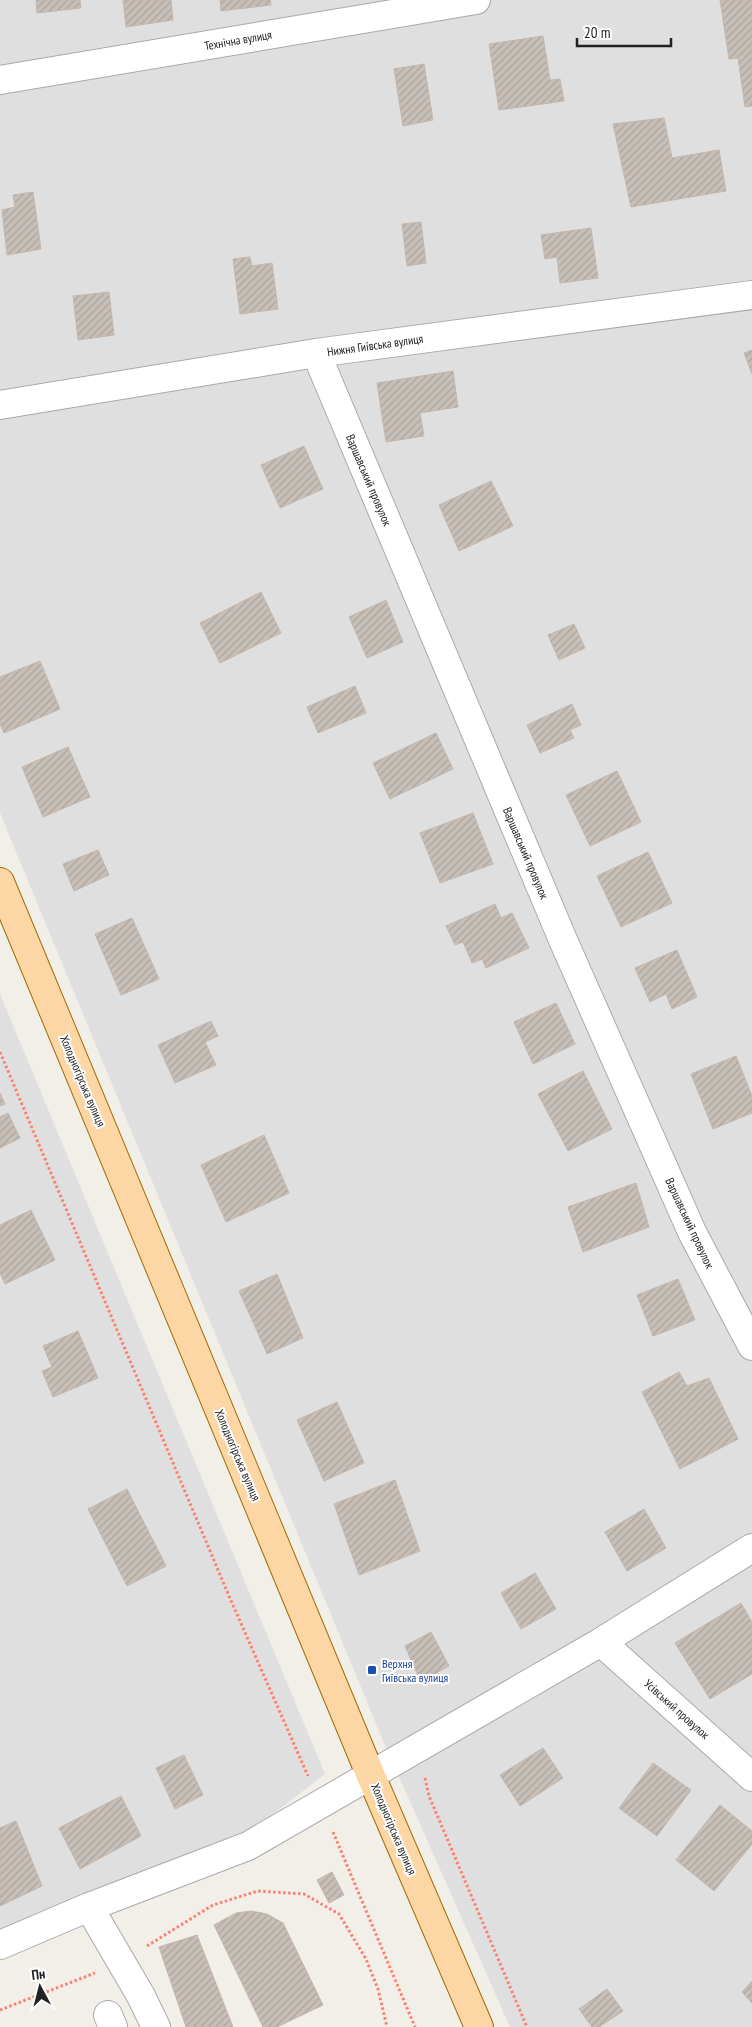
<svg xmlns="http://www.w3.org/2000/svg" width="752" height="2027" font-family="'PT Sans Narrow',sans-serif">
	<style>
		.residential { fill: #e0dfdf }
		.building { fill: url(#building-hatch); stroke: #c4b6ab }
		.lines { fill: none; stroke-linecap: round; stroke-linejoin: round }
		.minor-casing { stroke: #a9a9a9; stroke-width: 30 }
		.major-casing { stroke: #a06b00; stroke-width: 30 }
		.path { stroke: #fa8072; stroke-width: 3; stroke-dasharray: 2.5 2.5; stroke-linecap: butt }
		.minor { stroke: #fff; stroke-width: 28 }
		.major { stroke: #fcd6a4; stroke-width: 28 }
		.transit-dot { fill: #1a4fb4; stroke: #fff; stroke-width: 2 }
		.labels { text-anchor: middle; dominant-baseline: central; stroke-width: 4; stroke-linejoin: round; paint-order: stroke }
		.street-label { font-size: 12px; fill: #222; stroke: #fff }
		.transit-label { font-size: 12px; fill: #164399; stroke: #fff; text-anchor: start }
	</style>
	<defs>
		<pattern id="building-hatch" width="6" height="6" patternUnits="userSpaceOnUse" patternTransform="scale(1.25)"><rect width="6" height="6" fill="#c7bfb8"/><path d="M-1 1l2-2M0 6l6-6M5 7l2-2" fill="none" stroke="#aba49e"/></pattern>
	</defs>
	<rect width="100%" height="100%" fill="#f2efe9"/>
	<!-- residential -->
	<g class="residential">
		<path d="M0 0H752V2027H510L384 1743 0 813Z"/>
		<path d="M0 994 325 1774 259 1825 0 1929Z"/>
	</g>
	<!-- building -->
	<g class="building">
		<path d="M36 0H80L81 8 37 13Z"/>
		<path d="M123 0H171L173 20 126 27Z"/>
		<path d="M220 0H270L271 5 221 11Z"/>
		<path d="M720 0H752V106L745 107 738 58 729 59Z"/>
		<path d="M543 36 550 80 560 79 564 101 499 110 489 44Z"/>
		<path d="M424 64 433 120 403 126 394 69Z"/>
		<path d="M664 118 672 158 719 150 726 191 631 207 613 124Z"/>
		<path d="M33 192 41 249 7 255 2 210 15 207 13 195Z"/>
		<path d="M421 222 426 263 407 266 402 224Z"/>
		<path d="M591 228 598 278 560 283 557 257 545 259 541 235Z"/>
		<path d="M250 257 252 266 272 263 278 309 240 314 233 259Z"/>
		<path d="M109 292 114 335 78 340 73 296Z"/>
		<path d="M752 350V374L744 353Z"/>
		<path d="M453 371 458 407 420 413 424 436 386 442 377 383Z"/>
		<path d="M304 446 323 489 280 508 261 465Z"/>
		<path d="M491 481 513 526 459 551 439 505Z"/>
		<path d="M261 592 281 633 220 663 200 623Z"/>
		<path d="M386 600 403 642 367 658 349 617Z"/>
		<path d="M574 624 585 648 559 660 548 635Z"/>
		<path d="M40 661 60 709 4 733 0 724V677Z"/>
		<path d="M355 686 366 713 318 733 307 707Z"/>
		<path d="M572 704 581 725 570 730 574 738 540 753 527 725Z"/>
		<path d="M436 733 453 769 390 799 373 763Z"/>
		<path d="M68 747 90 797 43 817 22 767Z"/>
		<path d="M617 771 641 822 590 846 566 795Z"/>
		<path d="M473 813 493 864 440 883 420 833Z"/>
		<path d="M98 850 109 875 74 891 63 864Z"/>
		<path d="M648 852 672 903 621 927 597 876Z"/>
		<path d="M495 904 501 918 512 913 529 948 486 968 482 959 472 963 463 942 455 945 446 926Z"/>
		<path d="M132 918 159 979 121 995 95 934Z"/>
		<path d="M677 950 697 997 672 1009 666 994 650 1002 635 968Z"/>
		<path d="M556 1003 575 1044 533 1064 514 1022Z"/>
		<path d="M211 1021 218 1036 205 1042 216 1065 175 1083 158 1045Z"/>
		<path d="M736 1056 752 1096V1113L713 1129 691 1074Z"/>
		<path d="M583 1071 612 1129 568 1151 538 1094Z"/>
		<path d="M0 1093 5 1104 0 1106Z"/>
		<path d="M8 1113 20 1138 0 1148V1117Z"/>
		<path d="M264 1135 289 1193 226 1222 201 1165Z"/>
		<path d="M636 1183 649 1227 583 1252 568 1207Z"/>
		<path d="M31 1210 55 1260 5 1284 0 1273V1225Z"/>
		<path d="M277 1274 290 1306 253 1322 239 1291Z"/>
		<path d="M678 1279 695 1320 653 1336 637 1295Z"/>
		<path d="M290 1306 303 1338 267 1354 253 1322Z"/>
		<path d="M78 1331 98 1378 53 1397 42 1371 52 1367 43 1346Z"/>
		<path d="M679 1372 687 1386 709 1378 738 1439 680 1469 642 1392Z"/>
		<path d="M337 1402 364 1463 324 1481 297 1420Z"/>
		<path d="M395 1480 420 1551 359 1575 334 1504Z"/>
		<path d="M127 1489 166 1566 127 1586 88 1509Z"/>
		<path d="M644 1509 666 1548 627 1571 605 1532Z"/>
		<path d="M535 1573 556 1609 521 1629 501 1593Z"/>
		<path d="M741 1603 752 1622V1674L710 1699 675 1643Z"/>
		<path d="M431 1632 449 1666 421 1682 405 1646Z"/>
		<path d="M543 1748 563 1778 520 1806 500 1775Z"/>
		<path d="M184 1755 203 1795 175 1809 156 1768Z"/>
		<path d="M653 1763 691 1790 657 1836 619 1808Z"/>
		<path d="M121 1796 141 1836 80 1869 59 1828Z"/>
		<path d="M720 1805 752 1831V1844L714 1891 676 1860Z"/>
		<path d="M16 1821 42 1886 0 1906V1828Z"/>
		<path d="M332 1872 344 1895 329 1903 317 1880Z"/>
		<path d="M251 1911 267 1914 283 1923 323 2005 277 2027H263L214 1925 236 1913Z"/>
		<path d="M197 1935 233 2027H186L159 1947Z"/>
		<path d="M752 1981V2003L742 1992Z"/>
		<path d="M607 1989 623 2011 599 2027H592L579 2009Z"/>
	</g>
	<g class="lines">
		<defs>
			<g id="minor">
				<path d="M0 80 476 0"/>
				<path d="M316 353 563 940 692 1232 752 1346"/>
				<path d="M0 405 316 353 752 295"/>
				<path d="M601 1642 752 1777"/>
				<path d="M89 1907 141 1996 156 2027"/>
				<path d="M0 1945 89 1907 248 1846 601 1642 752 1548"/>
				<path d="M108 2015 113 2027"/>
			</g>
			<path id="major" d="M0 882 371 1776 479 2027"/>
		</defs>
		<!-- minor casing -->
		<use href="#minor" class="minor-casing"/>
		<!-- major casing -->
		<use href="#major" class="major-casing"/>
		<!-- path -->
		<g class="path">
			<path d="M0 1052 229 1596 308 1776"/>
			<path d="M425 1778 429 1796 527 2027"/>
			<path d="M333 1832 415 2027"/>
			<path d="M147 1946 213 1905 258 1891 304 1894 339 1914 366 1959 378 1989 387 2027"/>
			<path d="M0 2010 95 1973"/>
		</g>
		<!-- minor -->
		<use href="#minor" class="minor"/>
		<!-- major -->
		<use href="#major" class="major"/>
	</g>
	<!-- markers -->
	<rect class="transit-dot" x="367" y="1665" width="10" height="10" rx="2.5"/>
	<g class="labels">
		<!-- street labels -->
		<g class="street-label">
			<text transform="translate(238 40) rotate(-10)">Технічна вулиця</text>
			<text transform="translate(375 345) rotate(-8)">Нижня Гиївська вулиця</text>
			<text transform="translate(369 480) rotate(67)">Варшавський провулок</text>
			<text transform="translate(526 853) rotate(67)">Варшавський провулок</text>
			<text transform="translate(83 1081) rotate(67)">Холодногірська вулиця</text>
			<text transform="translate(690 1223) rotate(65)">Варшавський провулок</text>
			<text transform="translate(238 1455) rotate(67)">Холодногірська вулиця</text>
			<text transform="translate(677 1709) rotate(42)">Усівський провулок</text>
			<text transform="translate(394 1829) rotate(67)">Холодногірська вулиця</text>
		</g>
		<!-- transit labels -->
		<g class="transit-label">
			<text x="382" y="1663">Верхня<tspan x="382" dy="14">Гиївська вулиця</tspan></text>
		</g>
	</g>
	<!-- north arrow -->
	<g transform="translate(40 1987) rotate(353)" stroke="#ffffff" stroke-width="4" paint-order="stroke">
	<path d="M0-4L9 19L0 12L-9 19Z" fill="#222222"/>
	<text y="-8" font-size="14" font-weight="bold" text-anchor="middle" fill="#222222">Пн</text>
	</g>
	<!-- scale -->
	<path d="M577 38v8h94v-8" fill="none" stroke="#222222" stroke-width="2.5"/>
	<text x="584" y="38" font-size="15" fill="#222222" stroke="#ffffff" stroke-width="4" paint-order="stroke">20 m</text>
</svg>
